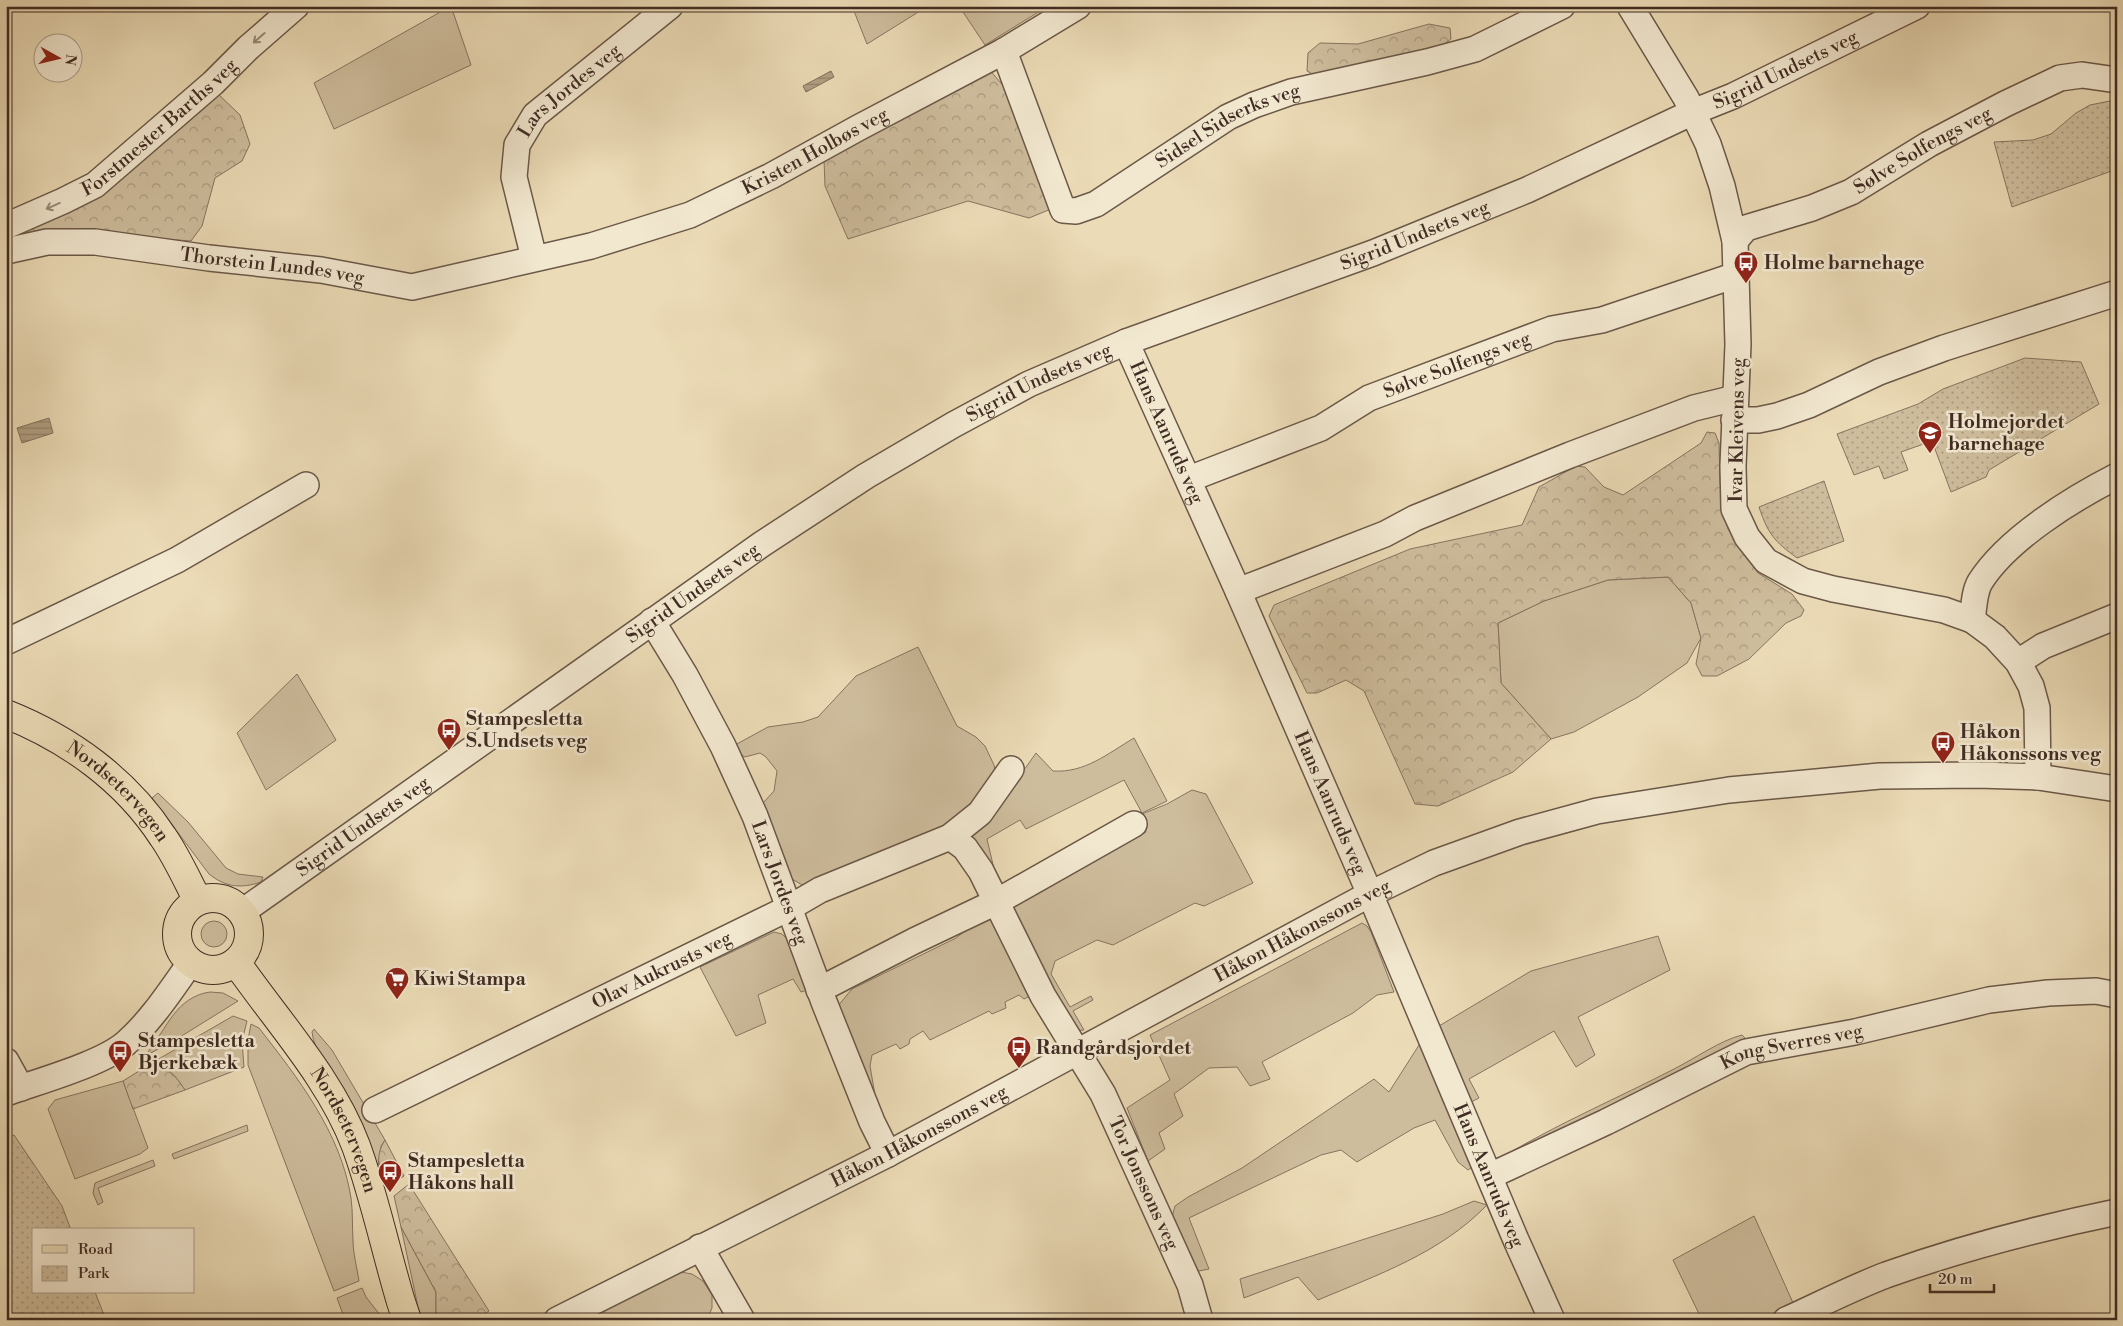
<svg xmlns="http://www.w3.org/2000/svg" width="2123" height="1326" font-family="'Libre Bodoni',serif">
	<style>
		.grass { fill: #cebd9d; stroke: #877460 }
		.forest { fill: url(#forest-crowns); stroke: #877460 }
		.park { fill: url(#park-dots); stroke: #877460 }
		.water { fill: url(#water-rules); stroke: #84725d }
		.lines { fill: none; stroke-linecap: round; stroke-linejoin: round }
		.minor-casing { stroke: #6b5848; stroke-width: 28 }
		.major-casing { stroke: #402c23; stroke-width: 30 }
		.minor { stroke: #f2e8d0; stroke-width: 25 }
		.major { stroke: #ebdbb6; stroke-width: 28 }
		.oneway { stroke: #998a7a }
		.labels { text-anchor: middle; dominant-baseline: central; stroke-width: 5; stroke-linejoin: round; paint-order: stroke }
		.street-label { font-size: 19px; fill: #402c23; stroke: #f2e8d0 }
		.poi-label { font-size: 19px; font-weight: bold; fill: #402c23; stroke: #f2e8d0; text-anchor: start }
	</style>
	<defs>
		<pattern id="forest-crowns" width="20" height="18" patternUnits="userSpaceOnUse" patternTransform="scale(1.25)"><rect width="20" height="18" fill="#cebd9d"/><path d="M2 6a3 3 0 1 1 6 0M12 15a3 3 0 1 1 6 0" fill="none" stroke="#a99a80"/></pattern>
		<pattern id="park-dots" width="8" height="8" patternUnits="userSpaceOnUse" patternTransform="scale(1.25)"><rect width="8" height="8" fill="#cebd9d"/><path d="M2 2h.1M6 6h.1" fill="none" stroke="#a99a80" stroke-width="1.8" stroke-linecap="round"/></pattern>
		<pattern id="water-rules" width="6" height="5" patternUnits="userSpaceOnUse" patternTransform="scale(1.25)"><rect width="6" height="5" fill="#b1a084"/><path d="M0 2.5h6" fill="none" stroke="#91836c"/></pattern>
	</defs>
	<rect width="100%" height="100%" fill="#ebdbb6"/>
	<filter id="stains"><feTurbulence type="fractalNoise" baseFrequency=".004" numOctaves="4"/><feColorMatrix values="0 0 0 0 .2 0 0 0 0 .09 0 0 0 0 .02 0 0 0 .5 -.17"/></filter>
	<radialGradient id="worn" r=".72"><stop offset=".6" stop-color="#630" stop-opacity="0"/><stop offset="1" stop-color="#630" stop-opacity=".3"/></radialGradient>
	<!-- grass -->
	<g class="grass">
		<path d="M451 6 471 65 334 129 314 83Z"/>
		<path d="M852 6H928L867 44Z"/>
		<path d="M959 6H1043L1045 8 985 45Z"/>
		<path d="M1668 577 1691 603 1701 638 1687 663 1638 697 1574 732 1551 739 1501 683 1498 623 1544 601 1608 580Z"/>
		<path d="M918 647 957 726 976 737 985 746 994 765 996 774 963 820 804 886 792 879 763 803 774 791 777 771 766 757 760 753 745 757 740 754 735 745 768 727 803 722 818 717 856 676Z"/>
		<path d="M297 674 336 740 266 790 237 733Z"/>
		<path d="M1134 738 1167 801 1142 813 1124 780 1026 829 1020 820 987 839 998 886 969 839 971 829 1012 787 1036 753 1053 771C1085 773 1107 754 1134 738Z"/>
		<path d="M1192 790 1206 794 1253 883 1204 906 1195 903 1113 945 1097 940 1055 961 1051 974 1070 1007 1091 996 1093 1000 1073 1011 1084 1030 1074 1031 1012 913 1014 904 1023 895 1146 832 1142 814 1167 804Z"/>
		<path d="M158 793 188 822 226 868 238 874 263 877 261 882C241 889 225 887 209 874L152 798Z"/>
		<path d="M993 919 1034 994 1024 999 1019 995 1005 1002 1006 1008 992 1014 989 1011 930 1040 923 1031 910 1039 909 1044 900 1049 896 1044 872 1055 870 1066 875 1095 871 1098 837 1007 852 989 956 938 979 920Z"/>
		<circle cx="214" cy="934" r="13"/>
		<path d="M1362 923 1367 926 1371 932 1394 992 1377 995 1353 1013 1262 1062 1270 1079 1250 1086 1237 1067 1209 1068 1174 1094 1183 1116 1159 1133 1165 1149 1148 1161 1127 1108 1170 1080 1150 1035Z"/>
		<path d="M774 932 782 934 788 940 808 990 801 992 793 979 758 995 766 1023 736 1036 700 967Z"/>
		<path d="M1658 936 1670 970 1578 1017 1595 1055 1576 1067 1554 1031 1469 1079 1479 1098 1471 1102 1439 1026 1531 971Z"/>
		<path d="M210 992 223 993 238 1001 180 1037 149 1054 148 1052C167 1028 176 997 210 992Z"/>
		<path d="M233 1016 247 1021 242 1041 244 1067 185 1090C176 1077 167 1064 150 1064Z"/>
		<path d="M251 1024 259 1028C298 1078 341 1133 351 1198 353 1212 352 1226 353 1240 353 1253 357 1268 359 1281L334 1291 248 1065V1040Z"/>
		<path d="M314 1029 332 1050 385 1140 381 1146 378 1166C367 1137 355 1108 339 1082 329 1065 314 1052 312 1032Z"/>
		<path d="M1742 1035 1746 1039V1043L1504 1156C1559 1123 1618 1098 1674 1069 1694 1059 1721 1040 1742 1035Z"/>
		<path d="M1421 1042 1474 1166 1468 1170 1458 1162 1435 1120 1414 1128 1357 1162 1341 1150 1321 1155 1189 1218 1209 1269 1199 1271 1193 1268 1172 1217 1175 1206 1188 1197 1242 1168 1374 1079 1389 1092Z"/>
		<path d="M123 1081 148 1148 140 1154 75 1179 48 1109 55 1100Z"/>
		<path d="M247 1125 248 1131 174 1159 172 1154Z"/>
		<path d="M153 1160 155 1166 98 1188 103 1202 98 1205 93 1193 95 1183Z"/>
		<path d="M1474 1201 1487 1205C1441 1253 1377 1275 1318 1300L1298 1277 1244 1298 1240 1279 1443 1214Z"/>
		<path d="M1754 1216 1794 1305 1761 1320H1702L1673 1260Z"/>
		<path d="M401 1227 436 1292V1318L439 1320H423L418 1307Z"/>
		<path d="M675 1271 692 1274 703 1281 712 1295V1308L707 1320H580Z"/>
		<path d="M362 1288 366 1297 384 1320H345L337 1298Z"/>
	</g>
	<!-- forest -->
	<g class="forest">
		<path d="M1429 24 1450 28 1451 39 1435 52 1320 78 1307 71 1308 53 1320 43 1358 44Z"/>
		<path d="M988 68 1013 97 1051 209 1029 218 968 201 848 239 825 186 824 160Z"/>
		<path d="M215 91 240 115 250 144 242 161 215 178 202 226 191 241 76 232 15 241 6 231Z"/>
		<path d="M1707 432 1715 433 1719 443 1720 482 1728 529 1758 573 1792 594 1804 610 1801 616 1786 623 1749 659 1717 676H1702L1696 664 1701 638 1691 603 1668 577 1608 580 1544 601 1498 623 1501 683 1551 739 1513 772 1438 806 1415 804 1364 691 1346 680 1317 693H1307L1269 616 1274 605 1410 549 1522 525 1539 487 1576 466 1585 467 1604 487 1623 495 1701 443Z"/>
		<path d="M150 1064C167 1064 176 1077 185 1090L133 1109 123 1081Z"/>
		<path d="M385 1140 404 1176 389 1185C379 1168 374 1158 385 1140Z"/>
		<path d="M409 1184 489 1311 476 1320H439L436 1318V1292L401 1227 394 1196Z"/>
	</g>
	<!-- park -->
	<g class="park">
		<path d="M2110 101 2117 102V169L2012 207 1994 142 2033 140 2051 134 2076 113 2090 105Z"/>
		<path d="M2025 358 2081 362 2099 404 1989 470 1986 477 1951 492 1932 441 1901 452 1908 470 1884 479 1879 466 1854 475 1837 434 1918 404 1943 389Z"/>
		<path d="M1824 481 1844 541 1797 558C1774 541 1768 534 1759 507Z"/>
		<path d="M14 1135 62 1206 71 1230H34V1292H95L106 1320H6V1138Z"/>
	</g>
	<!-- water -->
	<g class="water">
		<path d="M831 71 834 77 806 92 803 86Z"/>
		<path d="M49 418 53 433 22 443 17 428Z"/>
	</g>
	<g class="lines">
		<defs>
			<g id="minor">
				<path d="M1630 6 1686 98 1708 144 1722 186 1735 241 1738 344 1733 466 1734 509 1747 537 1766 561 1803 581 1833 589 1944 610 1972 620 1995 637 2018 662 2031 686 2037 708 2038 777"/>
				<path id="s1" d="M1004 51 1063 210 1076 211 1096 204 1228 117 1254 105 1291 92 1427 62 1475 49 1562 6"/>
				<path id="s2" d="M6 226 63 201 95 185 213 83 248 48 296 6"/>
				<path id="s3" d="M1735 241 1746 228 1812 208 1851 192 1929 144 2005 104 2060 78 2082 75 2117 80"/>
				<path id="s4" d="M6 251 47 242H95L209 258 321 270 412 287 591 246 690 215 771 176 858 128 1004 51 1078 6"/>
				<path id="s5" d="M534 258 514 177 517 145 535 115 670 6"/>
				<path id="s6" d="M1126 342 1238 591 1370 894 1516 1240 1552 1320"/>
				<path d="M1734 420H1758L1777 416 1809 405 1879 372 1944 348 2117 293"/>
				<path id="s7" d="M1189 479 1321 428 1369 398 1552 329 1602 320 1736 275"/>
				<path d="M1238 591 1385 534 1415 518 1570 455 1694 408 1735 398"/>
				<path d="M1972 620C1974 608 1974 592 1980 582 2007 539 2072 499 2117 476"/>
				<path id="s8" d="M652 621 685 675 723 746 755 816 824 1002 872 1122 888 1154"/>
				<path d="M6 642 177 560 306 485"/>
				<path d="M2018 662 2043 646 2117 616"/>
				<path id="s9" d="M950 837 965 848 981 871 1043 996 1103 1094 1190 1285 1200 1320"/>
				<path id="s10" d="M242 912 762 544 866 476 953 425 1029 384 1126 342 1373 253 1527 190 1693 112 1733 96 1917 6"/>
				<path d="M819 990 914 941 998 901 1134 824"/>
				<path d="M6 1061 21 1088"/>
				<path d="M6 1093C39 1081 102 1064 126 1043 152 1020 171 990 191 962"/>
				<path id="s11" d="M375 1110 789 908 820 890 950 837 980 813 1011 769"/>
				<path id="s12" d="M1490 1176 1606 1122 1746 1052 1855 1032 1989 1000 2048 993 2096 991 2117 995"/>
				<path d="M700 1247 742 1320"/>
				<path id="s13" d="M557 1320 888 1154 1370 894 1434 863 1520 832 1597 811 1729 790 1880 776 1978 775 2038 777 2117 789"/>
				<path d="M1786 1320C1819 1305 1852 1288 1886 1275 1962 1248 2039 1228 2117 1212"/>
			</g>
			<g id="major">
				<path id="s14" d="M6 714C69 739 126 780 163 837 177 857 187 880 198 901"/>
				<circle cx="213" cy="934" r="36"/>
				<path id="s15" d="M236 962C276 1020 331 1079 356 1146 374 1195 386 1252 401 1302L407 1320"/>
			</g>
		</defs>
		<!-- minor casing -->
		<use href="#minor" class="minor-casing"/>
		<!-- major casing -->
		<use href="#major" class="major-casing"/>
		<!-- minor -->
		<use href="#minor" class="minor"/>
		<!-- major -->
		<use href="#major" class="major"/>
	</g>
	<!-- one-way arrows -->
	<defs><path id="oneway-shaft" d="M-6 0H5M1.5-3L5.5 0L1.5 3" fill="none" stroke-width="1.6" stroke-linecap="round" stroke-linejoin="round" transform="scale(1.25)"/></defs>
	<g class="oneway">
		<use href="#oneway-shaft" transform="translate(259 38) rotate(139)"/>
		<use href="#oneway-shaft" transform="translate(53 206) rotate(156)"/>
	</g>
	<!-- icons -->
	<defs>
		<symbol id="bus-pin" viewBox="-11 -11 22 30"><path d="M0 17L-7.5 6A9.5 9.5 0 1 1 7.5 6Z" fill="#8f2418" stroke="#f2e8d0"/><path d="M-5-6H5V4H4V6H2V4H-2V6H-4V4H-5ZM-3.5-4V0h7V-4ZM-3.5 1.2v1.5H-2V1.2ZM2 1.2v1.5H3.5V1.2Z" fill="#fff"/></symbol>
		<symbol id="school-pin" viewBox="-11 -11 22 30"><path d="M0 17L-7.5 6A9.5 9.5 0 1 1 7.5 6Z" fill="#8f2418" stroke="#f2e8d0"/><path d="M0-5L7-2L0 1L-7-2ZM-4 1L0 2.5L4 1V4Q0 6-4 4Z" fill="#fff"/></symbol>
		<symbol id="supermarket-pin" viewBox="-11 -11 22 30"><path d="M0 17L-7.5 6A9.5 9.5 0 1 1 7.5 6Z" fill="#8f2418" stroke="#f2e8d0"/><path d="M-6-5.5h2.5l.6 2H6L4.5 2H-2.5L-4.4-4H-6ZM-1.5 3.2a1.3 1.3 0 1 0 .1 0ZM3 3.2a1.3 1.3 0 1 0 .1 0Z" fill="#fff"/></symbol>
	</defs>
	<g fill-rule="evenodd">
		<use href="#bus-pin" x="1732" y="249" width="28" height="38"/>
		<use href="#school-pin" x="1916" y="419" width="28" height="38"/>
		<use href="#bus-pin" x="435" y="716" width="28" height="38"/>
		<use href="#bus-pin" x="1929" y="729" width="28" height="38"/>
		<use href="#supermarket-pin" x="383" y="965" width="28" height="38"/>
		<use href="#bus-pin" x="1005" y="1034" width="28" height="38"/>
		<use href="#bus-pin" x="106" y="1038" width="28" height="38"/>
		<use href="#bus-pin" x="376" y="1158" width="28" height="38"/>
	</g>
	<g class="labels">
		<!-- street labels -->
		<g class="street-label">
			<text stroke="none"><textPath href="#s10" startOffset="1768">Sigrid Undsets veg</textPath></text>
			<text stroke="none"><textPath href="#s5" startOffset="192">Lars Jordes veg</textPath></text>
			<text stroke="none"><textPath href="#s2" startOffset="184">Forstmester Barths veg</textPath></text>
			<text stroke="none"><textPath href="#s1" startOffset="358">Sidsel Sidserks veg</textPath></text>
			<text stroke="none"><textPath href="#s3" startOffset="211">Sølve Solfengs veg</textPath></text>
			<text stroke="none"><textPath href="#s4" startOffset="838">Kristen Holbøs veg</textPath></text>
			<text stroke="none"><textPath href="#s10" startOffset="1362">Sigrid Undsets veg</textPath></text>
			<text stroke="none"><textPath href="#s4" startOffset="269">Thorstein Lundes veg</textPath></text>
			<text stroke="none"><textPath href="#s7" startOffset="292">Sølve Solfengs veg</textPath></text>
			<text stroke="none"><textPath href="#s10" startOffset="958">Sigrid Undsets veg</textPath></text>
			<text transform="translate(1737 430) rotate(-89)">Ivar Kleivens veg</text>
			<text stroke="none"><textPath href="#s6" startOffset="99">Hans Aanruds veg</textPath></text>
			<text stroke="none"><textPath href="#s10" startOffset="552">Sigrid Undsets veg</textPath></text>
			<text stroke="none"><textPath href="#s14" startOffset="138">Nordsetervegen</textPath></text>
			<text stroke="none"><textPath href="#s6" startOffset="504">Hans Aanruds veg</textPath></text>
			<text stroke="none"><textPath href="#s10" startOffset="148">Sigrid Undsets veg</textPath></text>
			<text stroke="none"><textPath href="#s8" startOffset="292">Lars Jordes veg</textPath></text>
			<text stroke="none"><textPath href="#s13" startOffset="841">Håkon Håkonssons veg</textPath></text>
			<text stroke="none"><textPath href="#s11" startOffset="319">Olav Aukrusts veg</textPath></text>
			<text stroke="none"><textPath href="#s12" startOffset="330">Kong Sverres veg</textPath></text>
			<text stroke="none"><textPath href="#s15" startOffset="201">Nordsetervegen</textPath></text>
			<text stroke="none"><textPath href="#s13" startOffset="406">Håkon Håkonssons veg</textPath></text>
			<text stroke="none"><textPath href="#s6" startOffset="909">Hans Aanruds veg</textPath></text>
			<text stroke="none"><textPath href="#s9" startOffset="399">Tor Jonssons veg</textPath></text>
		</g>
		<!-- poi labels -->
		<g class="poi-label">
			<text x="1764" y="263">Holme barnehage</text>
			<text x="1948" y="422">Holmejordet<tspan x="1948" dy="22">barnehage</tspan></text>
			<text x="466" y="719">Stampesletta<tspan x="466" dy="22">S.Undsets veg</tspan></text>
			<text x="1960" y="732">Håkon<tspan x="1960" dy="22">Håkonssons veg</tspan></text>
			<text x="414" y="979">Kiwi Stampa</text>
			<text x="138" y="1041">Stampesletta<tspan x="138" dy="22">Bjerkebæk</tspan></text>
			<text x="1036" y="1048">Randgårdsjordet</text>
			<text x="408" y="1161">Stampesletta<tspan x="408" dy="22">Håkons hall</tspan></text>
		</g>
	</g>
	<!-- margin -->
	<rect width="2123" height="1326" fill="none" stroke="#ebdbb6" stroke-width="25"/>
	<rect x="8" y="8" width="2108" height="1311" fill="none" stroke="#402c23" stroke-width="2.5"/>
	<rect x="12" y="12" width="2098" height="1301" fill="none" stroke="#402c23"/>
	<!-- legend -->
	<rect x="32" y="1228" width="162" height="65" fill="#f2e8d0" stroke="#ab9d8b"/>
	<rect x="42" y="1245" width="25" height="8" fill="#ebdbb6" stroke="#ab9d8b"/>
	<text x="78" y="1254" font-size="15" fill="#402c23">Road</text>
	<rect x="42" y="1266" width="25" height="15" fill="url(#park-dots)" stroke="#ab9d8b"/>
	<text x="78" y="1278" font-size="15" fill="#402c23">Park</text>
	<!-- north arrow -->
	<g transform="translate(58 58) rotate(98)"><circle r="24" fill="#f2e8d0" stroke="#ab9d8b"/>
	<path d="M0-4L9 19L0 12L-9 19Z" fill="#8f2418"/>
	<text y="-8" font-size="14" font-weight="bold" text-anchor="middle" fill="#402c23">N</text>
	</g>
	<!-- scale -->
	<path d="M1930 1284v8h64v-8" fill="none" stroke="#402c23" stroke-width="2.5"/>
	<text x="1938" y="1284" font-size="15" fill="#402c23" stroke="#f2e8d0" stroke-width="4" paint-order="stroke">20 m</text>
	<rect width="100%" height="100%" filter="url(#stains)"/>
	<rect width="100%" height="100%" fill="url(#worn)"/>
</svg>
